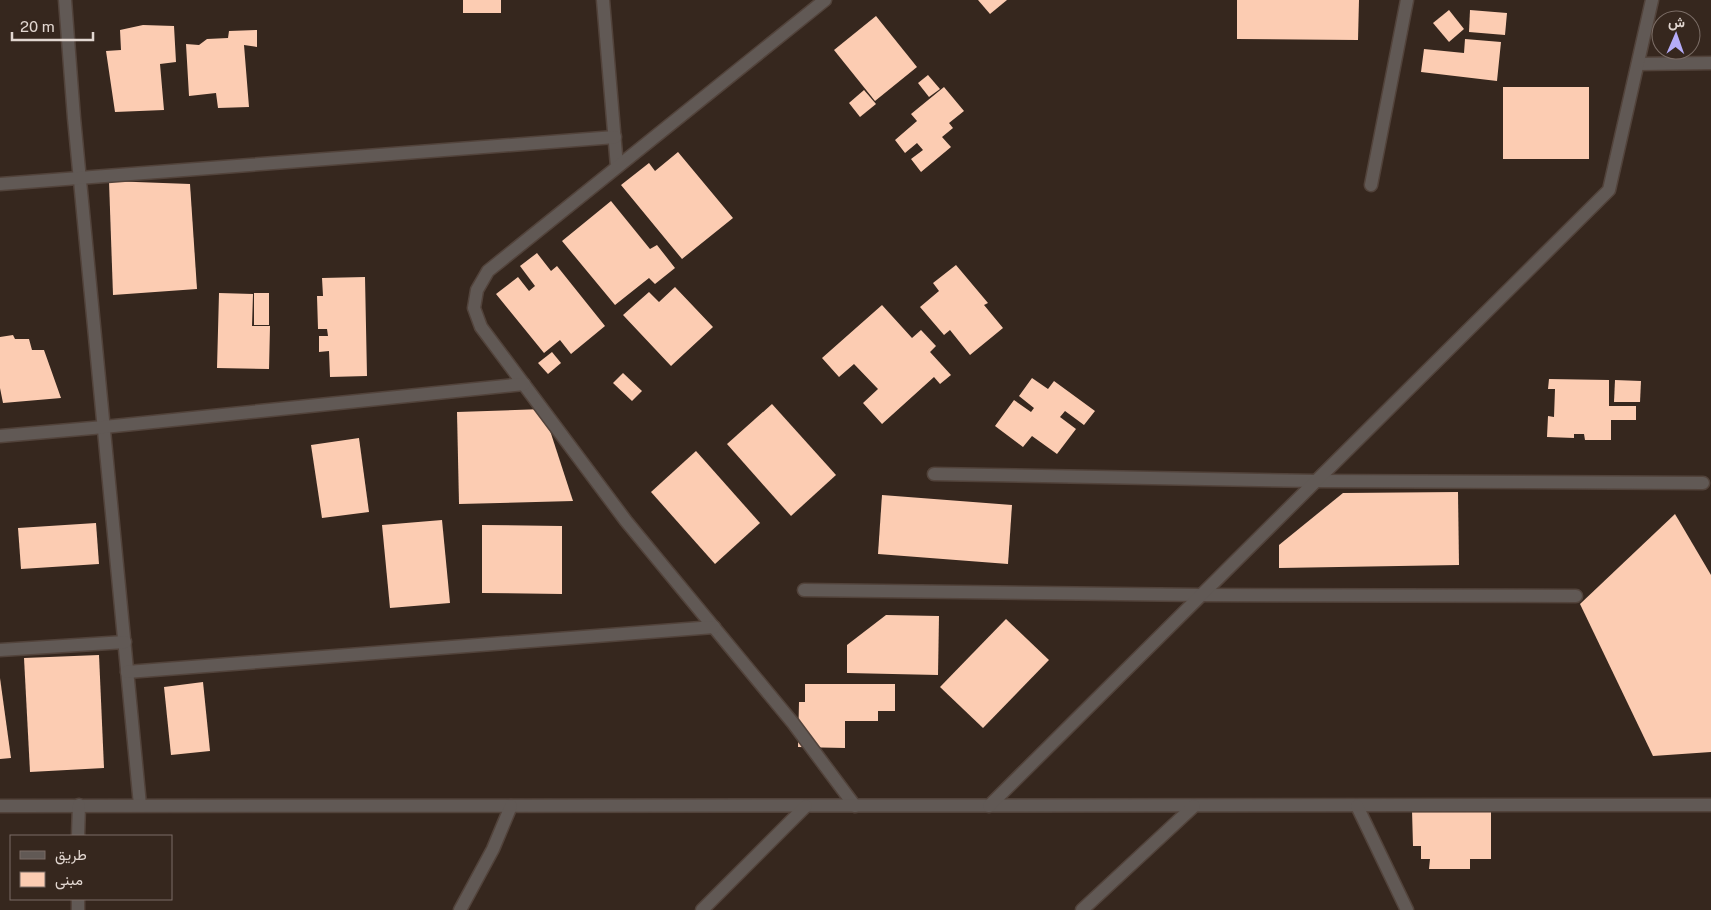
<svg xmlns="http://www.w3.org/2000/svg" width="1711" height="910" font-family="'Public Sans',Vazirmatn,sans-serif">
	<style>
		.building { fill: #fcccb2 }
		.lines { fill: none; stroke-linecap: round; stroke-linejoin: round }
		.minor-casing { stroke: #52433b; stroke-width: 15 }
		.minor { stroke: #615955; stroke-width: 12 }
	</style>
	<rect width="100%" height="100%" fill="#36271e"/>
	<!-- building -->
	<g class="building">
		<rect x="463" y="0" width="38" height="13"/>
		<path d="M978 0H1007L990 14Z"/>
		<path d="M1237 0H1359L1358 40 1237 39Z"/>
		<path d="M1449 10 1464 29 1449 42 1433 23Z"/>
		<path d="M1470 10 1507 13 1505 35 1469 32Z"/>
		<path d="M876 16 917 67 875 101 834 50Z"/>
		<path d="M143 25 174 26 176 62 160 64 164 110 115 112 106 51 121 50 120 30Z"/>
		<path d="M257 30V47L244 45 249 107 218 108 216 93 189 96 186 44 199 45 207 39 228 38 229 31Z"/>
		<path d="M1465 39 1501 42 1497 81 1421 72 1424 49 1464 53Z"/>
		<path d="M928 75 940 89 929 97 918 83Z"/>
		<path d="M944 87 964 111 949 123 953 128 942 137 951 147 921 172 911 159 923 150 917 143 905 153 895 140 917 121 911 114Z"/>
		<rect x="1503" y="87" width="86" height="72"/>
		<path d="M864 90 876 104 860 117 849 103Z"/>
		<path d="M678 152 733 218 682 259 621 185 649 163 655 171Z"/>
		<path d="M109 181 190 184 197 289 113 295Z"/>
		<path d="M611 201 650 249 657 245 675 268 655 284 649 278 615 305 562 241Z"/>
		<path d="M537 253 551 271 557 266 605 326 571 354 560 340 544 353 496 294 518 277 529 291 535 286 520 266Z"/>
		<path d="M956 265 988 303 984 305 1003 328 970 355 950 330 944 335 920 307 939 291 933 283Z"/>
		<path d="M365 277 367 376 330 377 329 351 319 352V336H328L327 329H318L317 296H323L322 278Z"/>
		<path d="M675 287 713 327 671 366 623 315 649 292 659 302Z"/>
		<path d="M219 293 253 294 252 326H270L269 369 217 368Z"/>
		<rect x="254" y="293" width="15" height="32"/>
		<path d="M882 305 912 338 921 330 936 346 930 352 951 375 940 384 934 377 882 424 863 403 878 389 854 364 839 377 822 358Z"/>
		<path d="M13 335 15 339H29L32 350H44L61 398 3 403 0 388V337Z"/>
		<path d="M552 352 561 363 548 374 538 363Z"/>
		<path d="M623 373 642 391 632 401 613 383Z"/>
		<path d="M1032 378 1048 389 1054 381 1095 411 1084 425 1065 411 1060 417 1076 429 1057 454 1032 436 1023 447 995 426 1014 400 1031 412 1034 408 1019 396Z"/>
		<path d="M1549 379 1609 380V406H1636V420H1611V440H1585L1584 434H1574V438L1547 437 1548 416 1554 417 1555 389H1548Z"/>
		<path d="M1615 380 1641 381 1640 402H1614Z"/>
		<path d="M772 404 836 475 791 516 727 444Z"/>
		<path d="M543 409 573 501 459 504 457 412Z"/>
		<path d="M359 438 369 512 322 518 311 445Z"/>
		<path d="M696 451 760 523 715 564 651 492Z"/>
		<path d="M1458 492 1459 565 1279 568V545L1343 493Z"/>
		<path d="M882 495 1012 505 1008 564 878 554Z"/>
		<path d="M1675 514 1711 575V752L1653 756 1580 604Z"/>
		<path d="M442 520 450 603 390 608 382 525Z"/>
		<path d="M96 523 99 564 21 569 18 528Z"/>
		<path d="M482 525 562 526V594L482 593Z"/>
		<path d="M886 615 939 616 938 675 847 673V645Z"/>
		<path d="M1006 619 1049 660 983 728 940 687Z"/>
		<path d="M99 655 104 768 30 772 24 658Z"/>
		<path d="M0 678 11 758 0 759Z"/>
		<path d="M203 682 210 751 171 755 164 687Z"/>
		<path d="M805 684H895V711H878V721H845V748L798 747 799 702H805Z"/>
		<path d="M1412 810H1491V859H1470V869H1429L1430 859H1421V846H1413Z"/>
	</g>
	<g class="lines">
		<defs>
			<g id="minor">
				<path d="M65 0 74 118 140 805"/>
				<path d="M603 0 617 167"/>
				<path d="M825 0 488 271 477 290 474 308 481 327 626 521 793 723 855 806"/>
				<path d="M1638 64 1711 63"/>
				<path d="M0 184 615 137"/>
				<path d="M1371 185 1407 0"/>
				<path d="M0 436 104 427 524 384"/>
				<path d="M934 474 1316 481 1703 483"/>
				<path d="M804 590 1201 595 1576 596"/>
				<path d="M0 650 125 642"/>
				<path d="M127 672 714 627"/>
				<path d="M0 806 1711 805"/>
				<path d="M989 806 1609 190 1652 0"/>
				<path d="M1357 806 1407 910"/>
				<path d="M78 836 79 805"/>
				<path d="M78 910V899"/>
				<path d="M460 910 493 849 511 806"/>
				<path d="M702 910 806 806"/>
				<path d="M1082 910 1194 806"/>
			</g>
		</defs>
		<!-- minor casing -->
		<use href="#minor" class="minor-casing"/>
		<!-- minor -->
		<use href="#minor" class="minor"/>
	</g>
	<!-- legend -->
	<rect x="10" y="835" width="162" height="65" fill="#36271e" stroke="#7b6d66"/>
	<rect x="20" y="851" width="25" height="8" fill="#615955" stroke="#7b6d66"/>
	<text x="55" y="860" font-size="15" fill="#e2d7d1">طريق</text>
	<rect x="20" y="872" width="25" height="15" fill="#fcccb2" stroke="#7b6d66"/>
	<text x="55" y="885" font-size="15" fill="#e2d7d1">مبنى</text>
	<!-- north arrow -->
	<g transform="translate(1676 35) rotate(2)"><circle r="24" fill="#36271e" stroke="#7b6d66"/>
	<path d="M0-4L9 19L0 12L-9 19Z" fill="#b5acf9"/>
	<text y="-8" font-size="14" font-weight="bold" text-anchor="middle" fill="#e2d7d1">ش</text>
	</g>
	<!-- scale -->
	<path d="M12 32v8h81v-8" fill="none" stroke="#e2d7d1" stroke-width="2.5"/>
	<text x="20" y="32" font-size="15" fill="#e2d7d1" stroke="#36271e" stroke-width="4" paint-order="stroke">20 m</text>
</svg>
